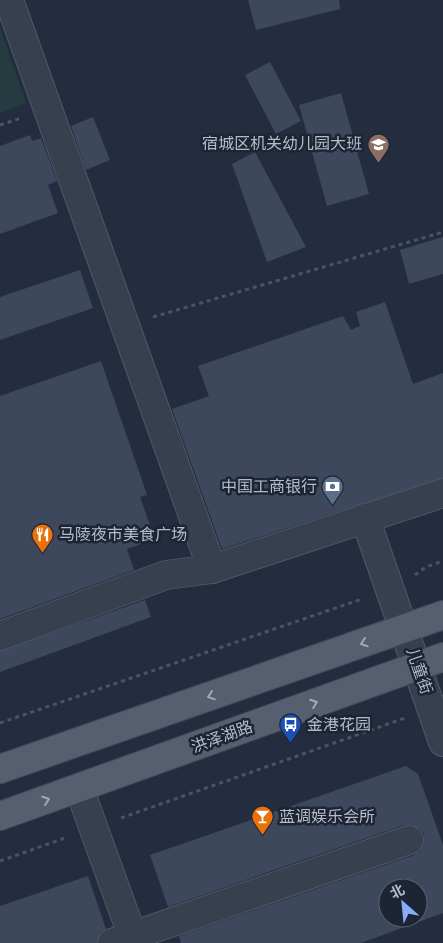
<svg xmlns="http://www.w3.org/2000/svg" width="443" height="943" font-family="'Nunito Sans','Noto Sans SC',sans-serif">
	<style>
		.green { fill: #263b40 }
		.building { fill: #3e485d; fill-rule: evenodd }
		.lines { fill: none; stroke-linecap: round; stroke-linejoin: round }
		.minor-casing { stroke: #505867; stroke-width: 30 }
		.major-casing { stroke: #424958; stroke-width: 30 }
		.path { stroke: #44585d; stroke-width: 3; stroke-dasharray: 4 4; stroke-linecap: butt }
		.minor { stroke: #38404f; stroke-width: 28 }
		.major { stroke: #565f6f; stroke-width: 28 }
		.oneway { stroke: #a2a9b8 }
		.labels { text-anchor: middle; dominant-baseline: central; stroke-width: 5; stroke-linejoin: round; paint-order: stroke }
		.poi-label { font-size: 16px; fill: #b5bbca; stroke: #1d2534; text-anchor: start }
		.street-label { font-size: 16px; fill: #b5bbca; stroke: #1d2534 }
	</style>
	<rect width="100%" height="100%" fill="#242d3f"/>
	<!-- green -->
	<path class="green" d="M0 28 26 103 0 113Z"/>
	<!-- building -->
	<g class="building">
		<path d="M248 0H339L340 9 256 30Z"/>
		<path d="M270 62 301 121 276 134 245 75Z"/>
		<path d="M341 93 369 194 327 206 299 105Z"/>
		<path d="M93 117 110 160 86 170 71 126Z"/>
		<path d="M30 135 32 141 41 138 57 181 48 185 58 213 0 234V146Z"/>
		<path d="M255 152 306 247 267 262 232 164Z"/>
		<path d="M443 237V274L409 284 400 250Z"/>
		<path d="M80 270 93 308 0 340V297Z"/>
		<path d="M385 302 413 384 443 373V478L222 549 172 409 209 396 198 366 343 316 351 330 360 326 356 312Z"/>
		<path d="M101 361 147 495 140 497 155 539 127 549 134 570 0 619V396Z"/>
		<path d="M145 600 151 617 0 672V651Z"/>
		<path d="M406 766 418 774 443 845V913L361 943H181L179 936 414 855 420 851 424 843V834L420 829 412 825H404L168 907 150 855ZM388 888H418V918H388Z"/>
		<path d="M88 876 106 929 100 933 97 943H0V906Z"/>
	</g>
	<g class="lines">
		<defs>
			<g id="minor">
				<path d="M9 0 212 569"/>
				<path d="M365 518 443 742"/>
				<path d="M0 636 166 575 212 569 443 493"/>
				<path d="M79 788 135 943"/>
				<path d="M112 943 409 840"/>
			</g>
			<g id="major">
				<path d="M0 769 443 615"/>
				<path d="M0 816 443 657"/>
			</g>
		</defs>
		<!-- minor casing -->
		<use href="#minor" class="minor-casing"/>
		<!-- major casing -->
		<use href="#major" class="major-casing"/>
		<!-- path -->
		<g class="path">
			<path d="M0 125 21 118"/>
			<path d="M153 317 443 232"/>
			<path d="M415 575 426 567 443 561"/>
			<path d="M0 723 362 599"/>
			<path d="M121 818 405 718"/>
			<path d="M0 861 65 838"/>
		</g>
		<!-- minor -->
		<use href="#minor" class="minor"/>
		<!-- major -->
		<use href="#major" class="major"/>
	</g>
	<!-- one-way arrows -->
	<defs><path id="oneway-chevron" d="M-2-3.5L2.5 0L-2 3.5" fill="none" stroke-width="1.6" stroke-linecap="round" stroke-linejoin="round" transform="scale(1.25)"/></defs>
	<g class="oneway">
		<use href="#oneway-chevron" transform="translate(364 643) rotate(161)"/>
		<use href="#oneway-chevron" transform="translate(211 696) rotate(161)"/>
		<use href="#oneway-chevron" transform="translate(314 703) rotate(-20)"/>
		<use href="#oneway-chevron" transform="translate(46 800) rotate(-19)"/>
	</g>
	<!-- icons -->
	<defs>
		<symbol id="school-pin" viewBox="-11 -11 22 30"><path d="M0 17L-7.5 6A9.5 9.5 0 1 1 7.5 6Z" fill="#8d6e63" stroke="#1d2534"/><path d="M0-5L7-2L0 1L-7-2ZM-4 1L0 2.5L4 1V4Q0 6-4 4Z" fill="#fff"/></symbol>
		<symbol id="bank-pin" viewBox="-11 -11 22 30"><path d="M0 17L-7.5 6A9.5 9.5 0 1 1 7.5 6Z" fill="#5c6f8a" stroke="#1d2534"/><path d="M-6-4H6V4H-6ZM0-2.3a2.3 2.3 0 1 0 0 4.6a2.3 2.3 0 1 0 0-4.6Z" fill="#fff"/></symbol>
		<symbol id="restaurant-pin" viewBox="-11 -11 22 30"><path d="M0 17L-7.5 6A9.5 9.5 0 1 1 7.5 6Z" fill="#e8710a" stroke="#1d2534"/><path d="M-5-6h1v4h1v-4h1v4h1v-4h1v5L-1.5 .5V6h-2V.5L-5-1ZM5-6V6H3V1.5H1.5Q1.5-4 5-6Z" fill="#fff"/></symbol>
		<symbol id="bus-pin" viewBox="-11 -11 22 30"><path d="M0 17L-7.5 6A9.5 9.5 0 1 1 7.5 6Z" fill="#1a4fb4" stroke="#1d2534"/><path d="M-5-6H5V4H4V6H2V4H-2V6H-4V4H-5ZM-3.5-4V0h7V-4ZM-3.5 1.2v1.5H-2V1.2ZM2 1.2v1.5H3.5V1.2Z" fill="#fff"/></symbol>
		<symbol id="bar-pin" viewBox="-11 -11 22 30"><path d="M0 17L-7.5 6A9.5 9.5 0 1 1 7.5 6Z" fill="#e8710a" stroke="#1d2534"/><path d="M-6-5H6L.8 .8V4.5H3.5V6h-7V4.5H-.8V.8Z" fill="#fff"/></symbol>
	</defs>
	<g fill-rule="evenodd">
		<use href="#school-pin" x="366" y="132" width="25" height="34"/>
		<use href="#bank-pin" x="320" y="474" width="25" height="34"/>
		<use href="#restaurant-pin" x="30" y="522" width="25" height="34"/>
		<use href="#bus-pin" x="278" y="712" width="25" height="34"/>
		<use href="#bar-pin" x="250" y="804" width="25" height="34"/>
	</g>
	<g class="labels">
		<!-- poi labels -->
		<g class="poi-label">
			<text x="362" y="144" text-anchor="end">宿城区机关幼儿园大班</text>
			<text x="317" y="487" text-anchor="end">中国工商银行</text>
			<text x="59" y="535">马陵夜市美食广场</text>
			<text x="307" y="725">金港花园</text>
			<text x="279" y="817">蓝调娱乐会所</text>
		</g>
		<!-- street labels -->
		<g class="street-label">
			<text transform="translate(419 671) rotate(71)">儿童街</text>
			<text transform="translate(222 737) rotate(-20)">洪泽湖路</text>
		</g>
	</g>
	<!-- north arrow -->
	<g transform="translate(403 903) rotate(333)"><circle r="24" fill="#1d2534" stroke="#5a6170"/>
	<path d="M0-4L9 19L0 12L-9 19Z" fill="#8aacf9"/>
	<text y="-8" font-size="14" font-weight="bold" text-anchor="middle" fill="#b5bbca">北</text>
	</g>
</svg>
